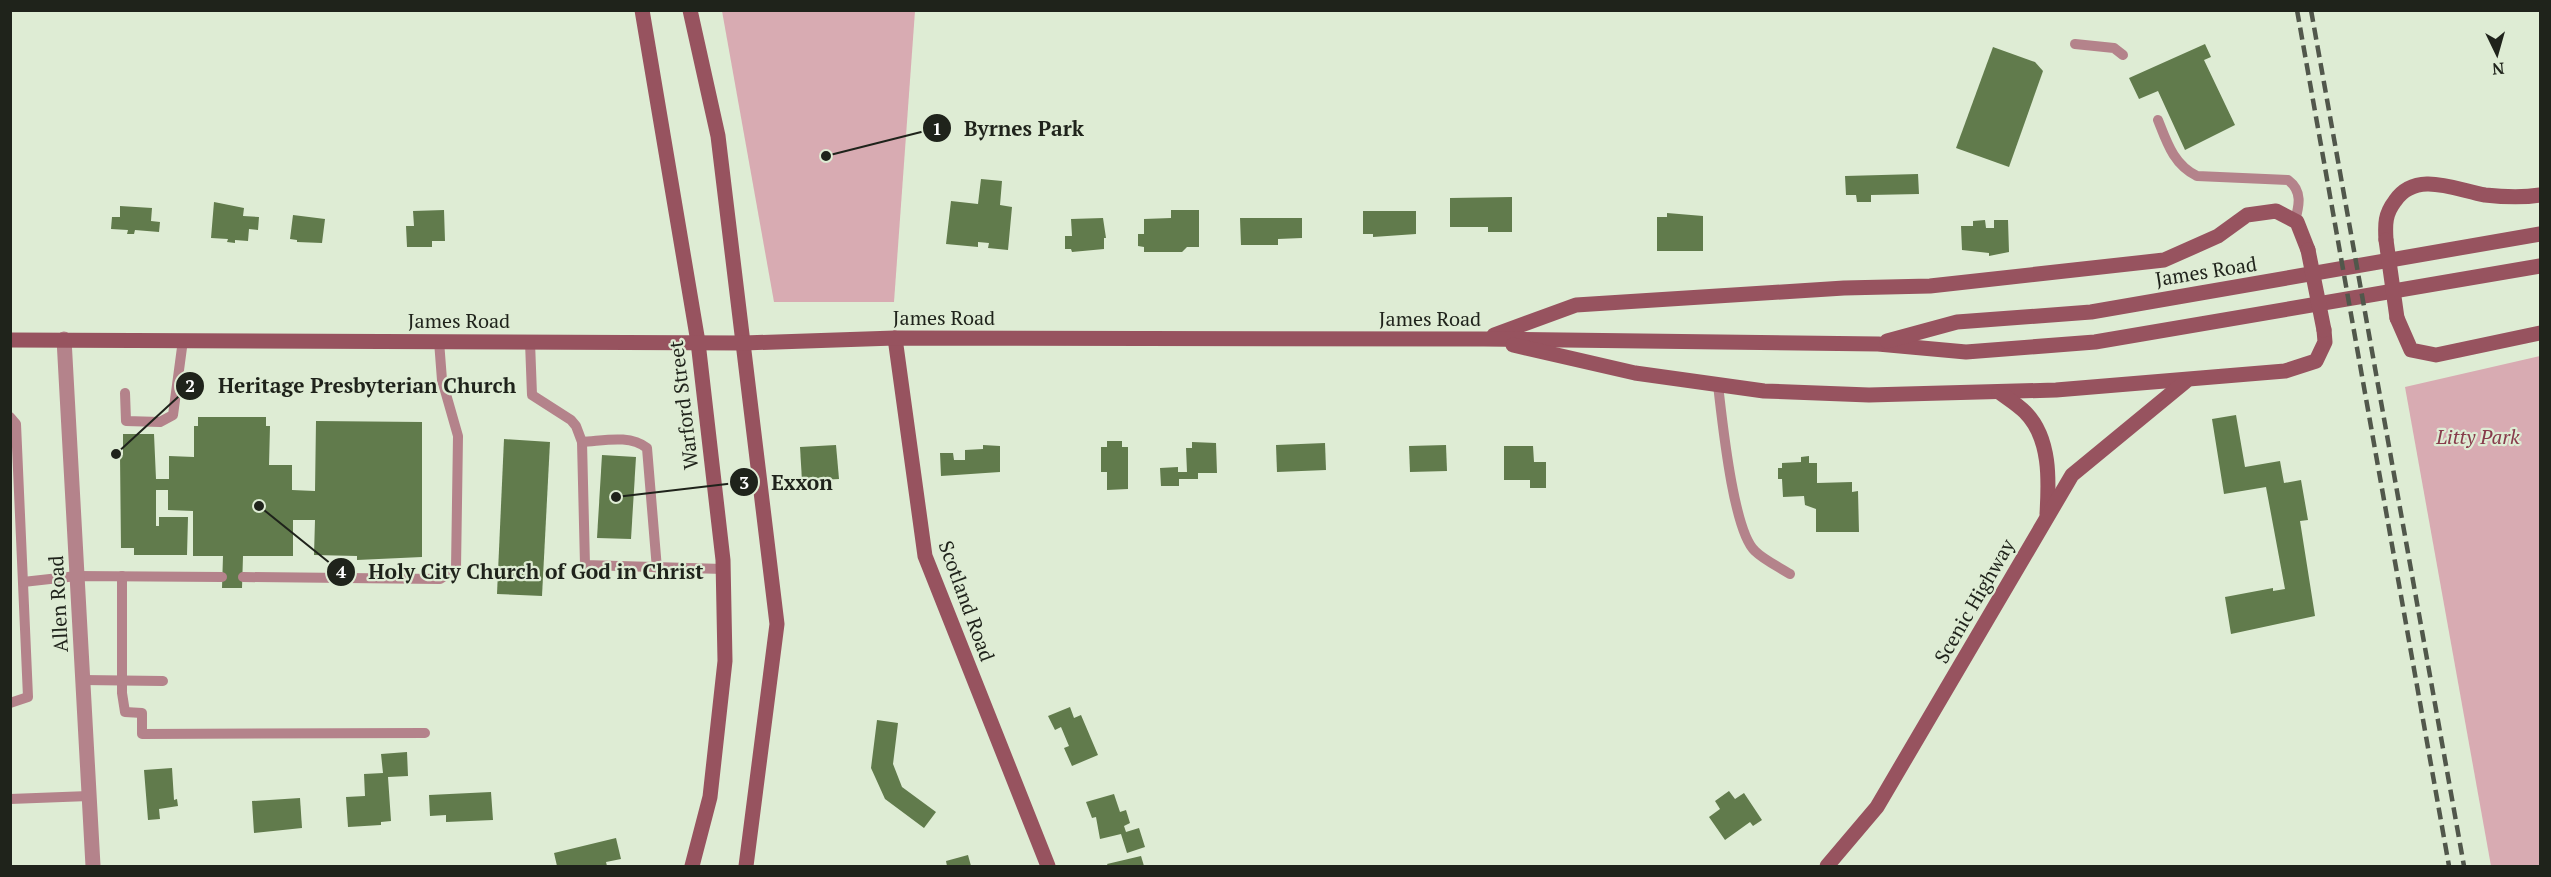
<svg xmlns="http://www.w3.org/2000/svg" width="2551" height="877" font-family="'PT Serif',serif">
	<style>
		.green { fill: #d8abb2 }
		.building { fill: #617b4c }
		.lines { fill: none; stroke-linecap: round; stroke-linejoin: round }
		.lane { stroke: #b4838b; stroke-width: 10 }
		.street { stroke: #b4838b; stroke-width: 15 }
		.secondary { stroke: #97535f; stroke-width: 15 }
		.rail { stroke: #51574b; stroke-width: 4.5; stroke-dasharray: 12 6; stroke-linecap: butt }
		.secondary-bridge { stroke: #97535f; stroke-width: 15 }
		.labels { text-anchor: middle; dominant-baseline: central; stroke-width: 4.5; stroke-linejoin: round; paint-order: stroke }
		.street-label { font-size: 20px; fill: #1f231b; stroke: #deecd4 }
		.park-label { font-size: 20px; font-style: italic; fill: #873b4b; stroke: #deecd4 }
		.leader { fill: none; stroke: #1f231b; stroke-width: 2 }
		.callout-dot { fill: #1f231b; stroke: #deecd4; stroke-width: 2 }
		.mark-label { font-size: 18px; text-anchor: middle; font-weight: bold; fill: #fff }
		.callout-label { font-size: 21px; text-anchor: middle; font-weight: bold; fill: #1f231b; stroke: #deecd4; stroke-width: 4.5; stroke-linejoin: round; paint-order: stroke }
	</style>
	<rect width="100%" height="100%" fill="#deecd4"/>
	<!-- green -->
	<g class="green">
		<path d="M722 11H915L894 302H774Z"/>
		<path d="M2540 356V866H2491L2405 387Z"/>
	</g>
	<!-- building -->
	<g class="building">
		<path d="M2205 44 2211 57 2204 60 2235 125 2185 150 2158 91 2139 99 2129 78Z"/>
		<path d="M1993 47 2035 62 2043 71 2009 167 1956 148Z"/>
		<path d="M1918 174 1919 194 1871 195V202H1857L1856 195H1846L1845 176Z"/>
		<path d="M981 179 1002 181 1000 205 1012 207 1008 250 988 248 989 243 978 242V247L946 244 951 201 978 204Z"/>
		<path d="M1512 197V232H1488V227H1450V198Z"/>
		<path d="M214 202 244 208 243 216 259 217 258 230 249 229 248 241 235 240V243L227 242 228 239 211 238Z"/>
		<path d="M120 206 152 208 151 221 160 222 159 232 135 230 134 234H127L128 230 111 229 112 217H120Z"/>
		<path d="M444 210 445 241H432V247H407L406 226H414L413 211Z"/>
		<path d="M1171 210H1199V247H1187L1182 252H1144V247L1138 246V234H1144V219L1171 218Z"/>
		<path d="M1363 211H1416V234L1373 237V234H1363Z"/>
		<path d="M1667 213 1703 216V251H1657V217H1667Z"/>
		<path d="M293 215 325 219 322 243 297 242V240L290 239Z"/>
		<path d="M1103 218 1106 238H1104V249L1072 252 1071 249H1065V236H1072L1071 219Z"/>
		<path d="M1240 218H1302V238L1278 239V245H1241Z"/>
		<path d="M1985 220 1986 228H1994V220H2008L2009 252 1989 256V253L1962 250 1961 226H1973V221Z"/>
		<path d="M2236 415 2245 467 2280 461 2284 483 2301 480 2308 520 2300 521 2315 616 2231 634 2225 597 2273 588V591L2285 589 2266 487 2224 494 2212 419Z"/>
		<path d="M198 417H266V426H270L269 465H292V490L315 491 316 421 422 422V557L357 560V556L314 555 315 520H293V556H243L242 588H222L223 556H193V511L168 510V490H156V526H159V517H188L187 555H134V548H121L120 455H123V434H154L156 479H169V456L194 457V426H198Z"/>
		<path d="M504 439 550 442 542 596 497 594Z"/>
		<path d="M1107 441H1122V447H1128V489L1107 490V472H1101V447H1107Z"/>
		<path d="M1192 442 1216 443 1217 473H1198V479H1179V486H1161L1160 468 1178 467V472H1187L1186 448H1192Z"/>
		<path d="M1325 443 1326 470 1277 472 1276 445Z"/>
		<path d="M836 445 839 479 802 481 800 447Z"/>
		<path d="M983 445 1000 446V472L941 476 940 453H953L954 460H965V450L983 449Z"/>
		<path d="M1446 445 1447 471 1410 472 1409 446Z"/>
		<path d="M1504 446H1533L1534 462H1546V488H1530V480H1504Z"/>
		<path d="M602 455 636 457 631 539 597 538Z"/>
		<path d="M1809 456V463H1817V483L1852 482V492L1858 491 1859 532H1816V509L1805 505 1804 496 1783 497 1782 479H1778V468H1782V463L1801 462V457Z"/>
		<path d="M1070 707 1074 718 1081 715 1098 755 1072 766 1064 748 1069 746 1061 727 1055 730 1048 716Z"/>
		<path d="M877 720 898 723 893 764 902 787 936 812 924 828 885 799 871 768Z"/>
		<path d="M407 752 408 776 388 777 391 821 381 822V825L348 827 346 797 365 796 364 774 383 773 381 754Z"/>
		<path d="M172 768 174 800 177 799 178 806 159 809 160 819 148 820 144 770Z"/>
		<path d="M1729 791 1735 799 1744 793 1762 820 1753 826 1750 822 1725 840 1709 817 1720 809 1715 801Z"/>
		<path d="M491 792 493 820 446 822V815L430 816 429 795Z"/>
		<path d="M1114 794 1120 812 1126 810 1130 823 1124 826 1126 832 1139 828 1145 847 1127 853 1121 834 1100 839 1096 817 1092 818 1086 802Z"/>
		<path d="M300 798 302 828 254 833 252 801Z"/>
		<path d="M616 838 621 859 606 862 607 866H557L554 853Z"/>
		<path d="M968 855 971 866H947L946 861Z"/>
		<path d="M1141 856 1144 866H1108L1107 864Z"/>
	</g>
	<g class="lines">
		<!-- lane -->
		<g class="lane">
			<path d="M2075 44 2114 48 2123 55"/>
			<path d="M2158 120C2167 143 2174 165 2197 176L2288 180C2303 191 2299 206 2295 221"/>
			<path d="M530 342 532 395 571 420 576 426 582 442 585 565 723 569"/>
			<path d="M1718 385C1722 418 1733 531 1755 551 1764 560 1779 567 1790 574"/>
			<path d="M125 393 126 421 160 422 173 415 183 340"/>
			<path d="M10 417 16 424 28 697 10 703"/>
			<path d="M582 442C603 441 629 434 647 448L657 569"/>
			<path d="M122 576V693L125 712 142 713V734L425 733"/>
			<path d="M243 577 440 579 456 569 458 436 442 380 439 341"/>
			<path d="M23 582 77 576 222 577"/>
			<path d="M83 680 163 681"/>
			<path d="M10 799 89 796"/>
		</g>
		<!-- street -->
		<path class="street" d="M64 339 93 866"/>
		<!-- secondary -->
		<g class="secondary">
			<path d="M642 10 698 342 723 560 725 661 710 797 692 866"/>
			<path d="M690 10 718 136 777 624 746 866"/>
			<path d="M2386 240C2385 224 2385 214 2395 201 2416 170 2456 190 2485 195 2503 197 2522 198 2540 195"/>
			<path d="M2397 318 2411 350 2436 355 2540 333"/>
			<path d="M1494 335 1576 305 1844 288 1930 286 2164 260 2218 236 2247 215 2276 211 2297 222 2308 250"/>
			<path d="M895 338 925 556 1048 866"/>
			<path d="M10 340 744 343 895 338 1484 339 1878 344 1966 352 2095 342 2540 266"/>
			<path d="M1887 341 1957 322 2091 312 2540 234"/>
			<path d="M1513 345 1635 373 1764 391 1869 395 2056 390 2285 371 2316 361 2325 342 2324 330"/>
			<path d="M1999 392C2007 398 2017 404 2025 412 2051 438 2049 481 2047 514"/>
			<path d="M1827 866 1877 807 2072 475 2185 382"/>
		</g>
		<!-- rail -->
		<g class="rail">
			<path d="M2297 10 2449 866"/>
			<path d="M2311 10 2464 866"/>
		</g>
		<!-- secondary-bridge -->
		<g class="secondary-bridge">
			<path d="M2386 240 2397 318"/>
			<path d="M2308 250 2324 330"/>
		</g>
	</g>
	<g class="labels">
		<!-- street labels -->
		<g class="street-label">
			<text transform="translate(2206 271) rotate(-9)">James Road</text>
			<text x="944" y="317">James Road</text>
			<text x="1430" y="318">James Road</text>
			<text x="459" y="320">James Road</text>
			<text transform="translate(683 405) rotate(-97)">Warford Street</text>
			<text transform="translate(967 601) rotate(70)">Scotland Road</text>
			<text transform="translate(1974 601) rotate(-60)">Scenic Highway</text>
			<text transform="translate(58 604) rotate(-93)">Allen Road</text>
		</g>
		<!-- park labels -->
		<g class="park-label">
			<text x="2478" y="436">Litty Park</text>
		</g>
	</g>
	<!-- callouts -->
	<path class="leader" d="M826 156L937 128M116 454L190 386M616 497L744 482M259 506L341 572"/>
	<g class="callout-dot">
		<circle cx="826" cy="156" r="6"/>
		<circle cx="116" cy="454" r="6"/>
		<circle cx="616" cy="497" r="6"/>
		<circle cx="259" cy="506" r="6"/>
		<circle cx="937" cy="128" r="15"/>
		<circle cx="190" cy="386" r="15"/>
		<circle cx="744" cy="482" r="15"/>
		<circle cx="341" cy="572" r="15"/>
	</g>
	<g class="mark-label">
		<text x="937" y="135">1</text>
		<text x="190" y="392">2</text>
		<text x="744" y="489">3</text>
		<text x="341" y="578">4</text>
	</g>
	<g class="callout-label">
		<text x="1024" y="136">Byrnes Park</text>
		<text x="367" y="393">Heritage Presbyterian Church</text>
		<text x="802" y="490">Exxon</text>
		<text x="536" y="579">Holy City Church of God in Christ</text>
	</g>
	<!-- border -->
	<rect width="2551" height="877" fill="none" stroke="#1f231b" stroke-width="24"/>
	<!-- north arrow -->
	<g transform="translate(2497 54) rotate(175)" stroke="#deecd4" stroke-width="4.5" paint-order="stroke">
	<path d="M0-4.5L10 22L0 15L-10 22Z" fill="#1f231b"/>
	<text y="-9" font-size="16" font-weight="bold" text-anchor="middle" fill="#1f231b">N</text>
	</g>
</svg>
